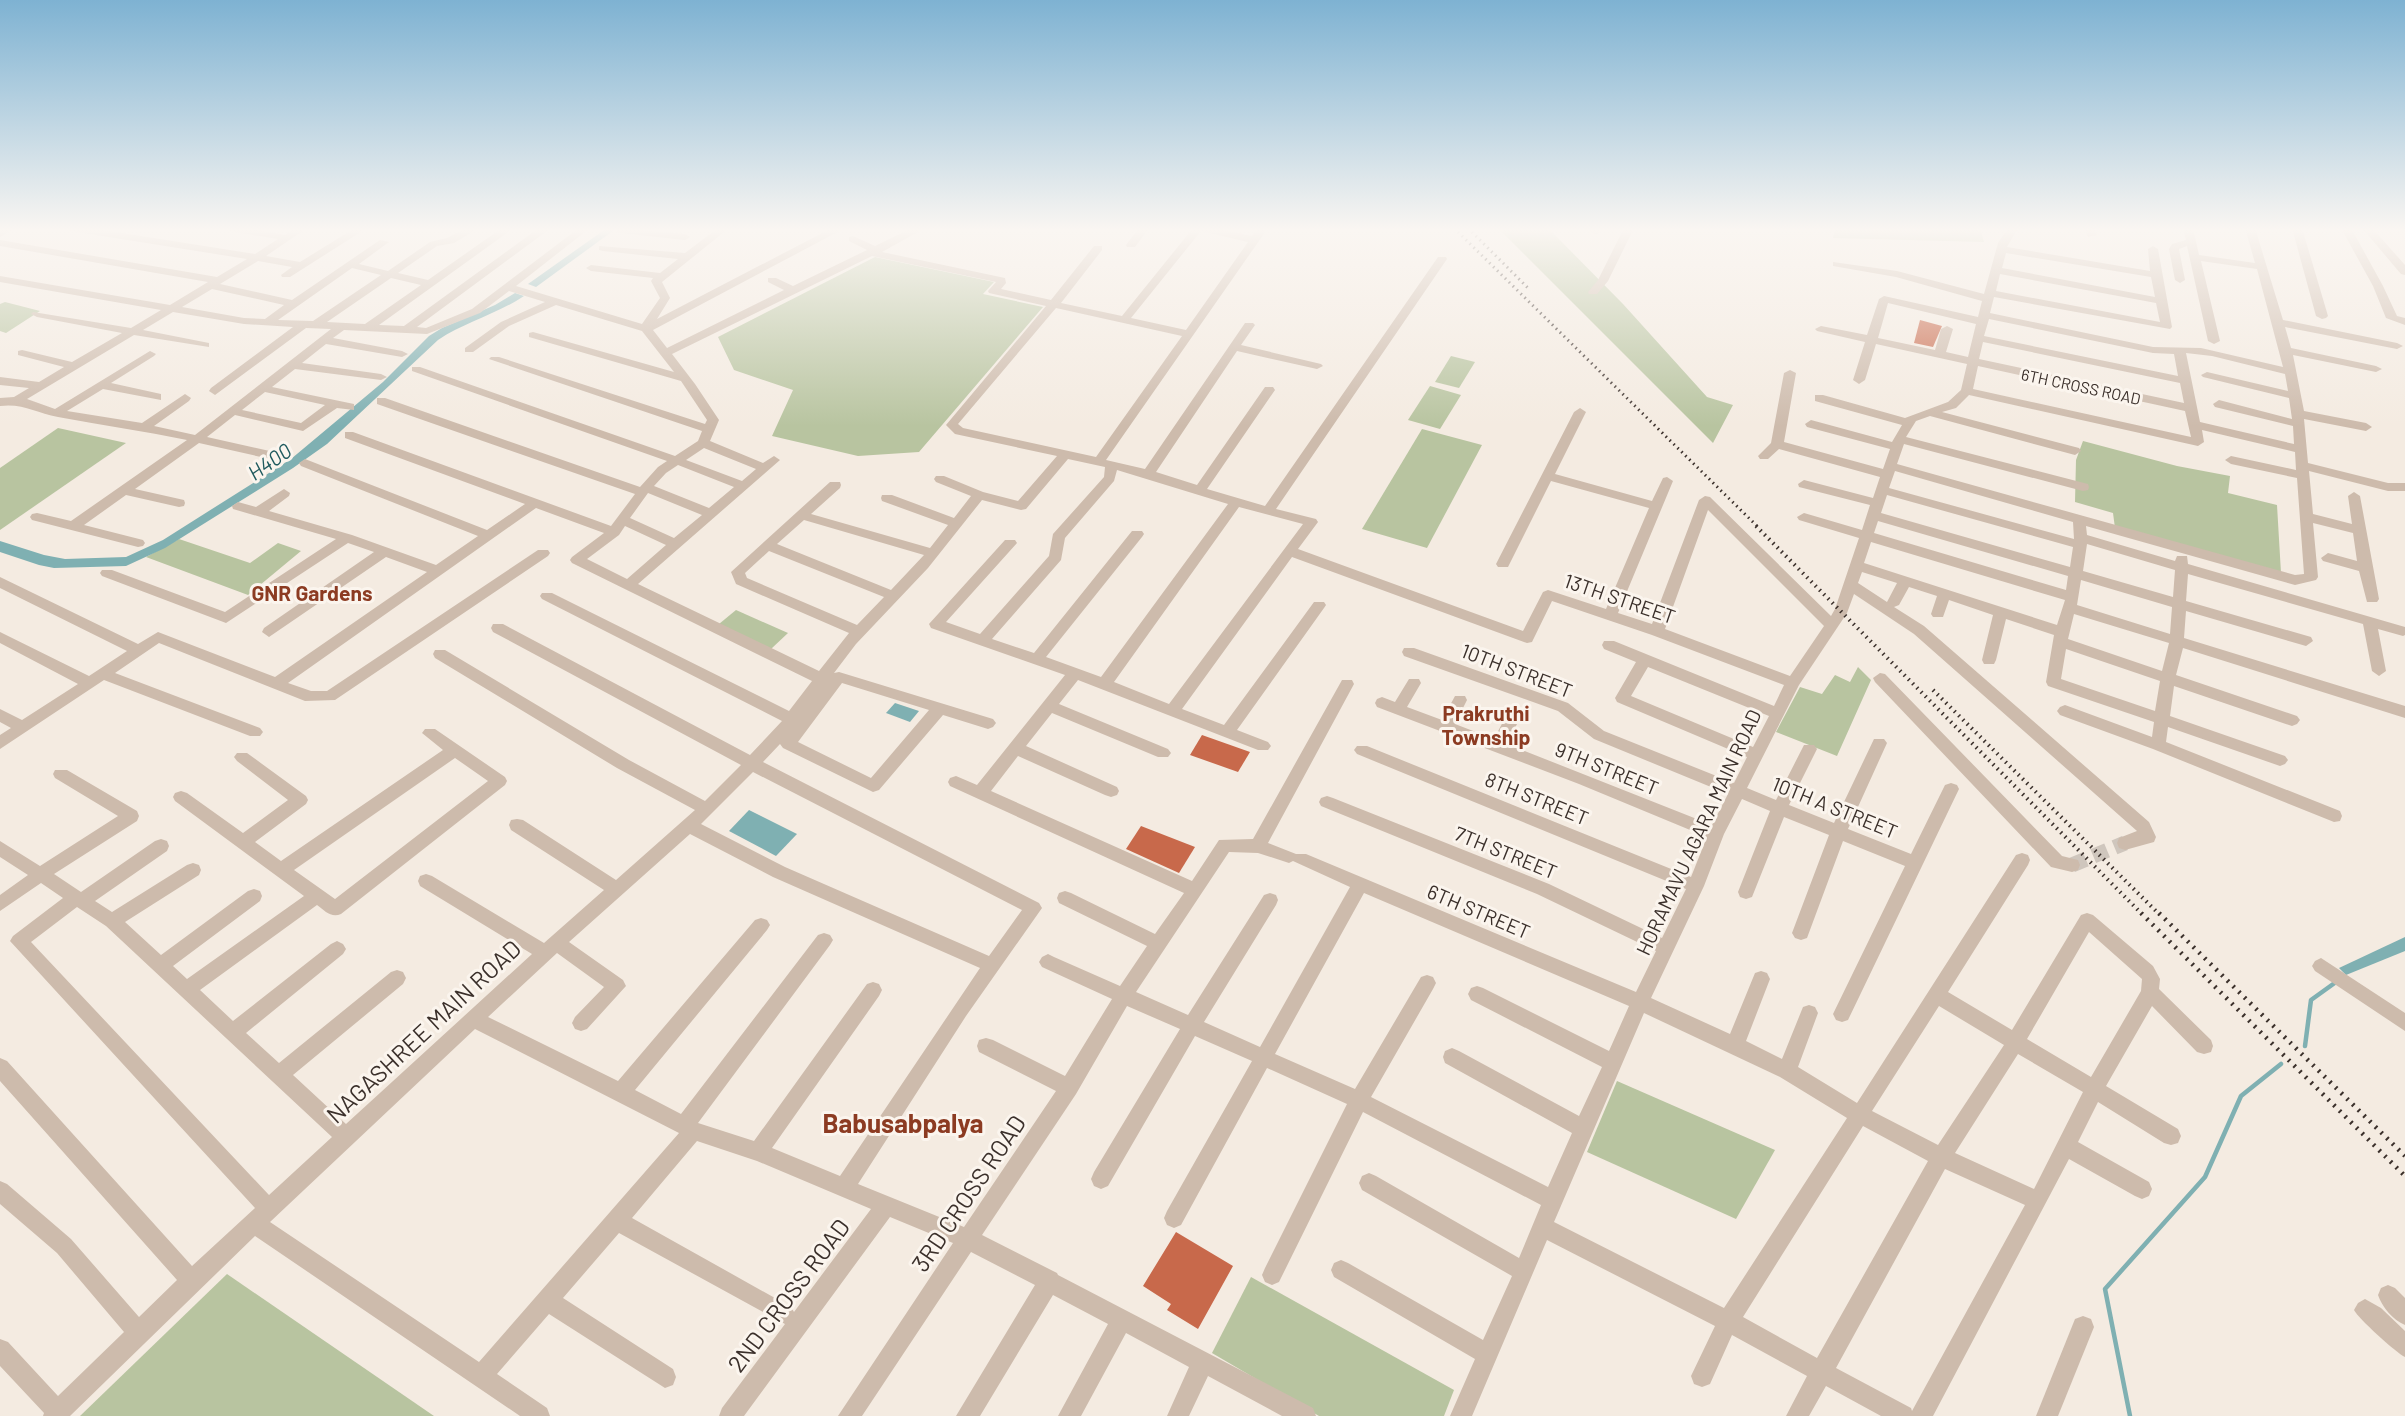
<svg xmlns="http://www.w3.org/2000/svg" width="2405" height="1416" font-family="Barlow,sans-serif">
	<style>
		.green { fill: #b8c4a0 }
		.water { fill: #7fb0b2 }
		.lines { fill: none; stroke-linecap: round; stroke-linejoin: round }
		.stream { stroke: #7fb0b2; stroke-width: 4.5 }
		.building { fill: #c8694b }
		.minor-tunnel { stroke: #cfc6bd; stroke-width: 15; stroke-dasharray: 15 8; stroke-linecap: butt }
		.minor { fill: #cdbbac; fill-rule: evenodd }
		.rail-far2 { stroke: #3b302b; stroke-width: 3; stroke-dasharray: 1.5 4; stroke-linecap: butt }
		.rail-far1 { stroke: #3b302b; stroke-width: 4; stroke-dasharray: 1.5 4.5; stroke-linecap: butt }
		.rail { stroke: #3b302b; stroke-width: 4.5; stroke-dasharray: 2 6; stroke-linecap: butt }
		.labels { text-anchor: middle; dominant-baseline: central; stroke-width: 6; stroke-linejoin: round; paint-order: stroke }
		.far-street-label { font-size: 16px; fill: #3b302b; stroke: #fbf5ee }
		.street-label { font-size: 20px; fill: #3b302b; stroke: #fbf5ee }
		.water-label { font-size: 21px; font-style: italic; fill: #1f5a5e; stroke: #fbf5ee }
		.neighbourhood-label { font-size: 21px; font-weight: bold; fill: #8c3b22; stroke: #fbf5ee }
		.near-street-label { font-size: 24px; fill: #3b302b; stroke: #fbf5ee }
		.near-neighbourhood-label { font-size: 26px; font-weight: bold; fill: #8c3b22; stroke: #fbf5ee }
	</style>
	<rect width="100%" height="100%" fill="#f4ebe1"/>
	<!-- green -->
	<g class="green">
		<path d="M1498 228H1548L1623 304 1707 397 1733 405 1713 443Z"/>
		<path d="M1835 228H1980L1984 242 1833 238Z"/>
		<path d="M875 257 994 282 983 294 1043 307 919 452 858 456 772 436 793 390 734 370 718 337Z"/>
		<path d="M5 302 40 311 6 333 0 331V304Z"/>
		<path d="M1451 356 1475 362 1459 388 1435 382Z"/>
		<path d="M1430 386 1461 395 1440 429 1408 420Z"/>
		<path d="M58 428 126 443 0 530V468Z"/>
		<path d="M1422 429 1482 445 1427 548 1362 529Z"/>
		<path d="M2083 441 2177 466 2230 476 2228 493 2277 505 2281 573 2115 528 2113 513 2075 502 2076 460Z"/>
		<path d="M179 539 250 563 278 543 301 551 248 595 146 557Z"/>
		<path d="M736 610 788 633 771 649 719 624Z"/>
		<path d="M1858 667 1871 680 1837 756 1776 732 1800 687 1822 694 1835 675 1850 682Z"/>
		<path d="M1617 1081 1775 1150 1736 1219 1587 1152Z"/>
		<path d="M227 1274 434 1416H80Z"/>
		<path d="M1251 1277 1454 1390 1444 1416H1319L1212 1353Z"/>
	</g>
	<!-- water -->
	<g class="water">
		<path d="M607 228H617L536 287 528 284Z"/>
		<path d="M515 293 524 296C497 314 465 322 438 340L327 444 293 468 165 548 126 566 54 568 39 565 0 552V541L44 555 65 559 126 557 163 540 291 459 383 382 429 336 442 328 495 305Z"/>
		<path d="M895 703 919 711 910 722 886 713Z"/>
		<path d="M749 810 797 834 776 856 729 831Z"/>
		<path d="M2405 937V951L2346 975 2339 968Z"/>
	</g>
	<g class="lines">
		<!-- stream -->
		<g class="stream">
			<path d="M2305 1046 2311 1000 2336 982"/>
			<path d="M2130 1416 2105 1289 2205 1177 2241 1096 2281 1064"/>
		</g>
	</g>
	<!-- building -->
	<g class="building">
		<path d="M1920 320 1942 326 1933 347 1914 343Z"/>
		<path d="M1202 735 1250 752 1238 772 1190 755Z"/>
		<path d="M1141 826 1195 847 1179 873 1126 849Z"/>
		<path d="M1176 1232 1233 1266 1198 1329 1167 1310 1171 1304 1143 1286Z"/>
	</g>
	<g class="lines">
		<!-- minor-tunnel -->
		<path class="minor-tunnel" d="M2072 865 2125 843"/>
		<!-- minor -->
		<g class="minor">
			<path d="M3 228H16L0 237V230Z"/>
			<path d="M66 228H90L255 254 278 239 229 231 224 228H247L285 235 295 228H307L266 256 300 262 355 228H367L290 277H282L281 275 292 267 258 261 220 284 292 300 380 240 389 242 359 264 388 271 430 242 447 238 466 228H479L454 243 437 246 398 273 428 280 502 228H514L379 325 404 326 539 228H551L417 327 426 328 472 309 579 228H590L516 286 642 324 660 298 651 281 653 278 591 271 586 268 591 265 660 273 678 259 603 251 599 250V246L685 253 718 228H729L662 282 670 298 657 319 832 228H845L653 330 667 348 784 290 768 282V278H776L793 286 867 250 849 241V237L853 236 875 246 912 228H925L882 252 1005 278 1006 283 1001 289 1051 300 1094 246H1102V250L1061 303 1122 316 1193 228H1214L1252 236 1258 228H1268L1106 460 1145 469 1245 323H1253L1255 325 1241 345 1321 364 1323 366 1317 369 1237 351 1156 472 1197 485 1265 387H1273L1275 390 1207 489 1265 506 1438 257H1446L1447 259 1276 509 1316 519 1318 522 1298 549 1523 631 1543 592 1548 590 1606 609 1649 508 1551 481 1508 567H1498L1496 564 1574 412 1580 408 1586 412 1555 474 1652 501 1663 478 1667 477 1673 481 1618 613 1652 624 1699 500 1705 496 1710 497 1831 616 1835 609 1859 538 1799 520 1797 517 1804 513 1862 530 1870 505 1799 487 1798 484 1804 480 1873 498 1880 477 1779 449 1768 459H1760L1758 456 1771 443 1784 373 1790 370 1796 373 1784 442 1883 469 1890 449 1807 427 1805 424 1811 420 1892 442 1902 425 1815 401V395H1823L1905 418 1948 402 1961 390 1967 364 1876 344 1865 380 1859 384 1853 380 1865 342 1817 331 1815 329 1821 326 1867 335 1879 299 1884 296 1978 317 1982 301 1896 277 1833 266V262L1897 271 1984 294 1998 243 2008 228H2018L2007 247 2150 271 2148 249 2153 246 2158 249 2172 327 2170 329 1994 297 1990 313 2153 347 2201 348 2283 367 2257 269 2201 261 2220 341 2214 344 2208 341 2187 246 2179 249 2185 280 2180 283 2175 280 2169 249 2172 244 2186 240 2183 228H2193L2199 255 2255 263 2245 228H2255L2283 320 2397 343 2403 346 2397 349 2285 327 2291 348 2376 366 2382 369 2376 372 2293 355 2304 411 2366 423 2372 427 2366 431 2304 419 2308 463 2388 483H2405V491H2388L2309 471 2313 514 2352 524 2348 496 2354 492 2360 496 2379 599 2377 602H2367L2359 571 2323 561 2321 558 2328 553 2357 561 2353 533 2313 523 2318 577 2316 580 2295 585 2086 526 2087 535 2175 561 2177 556H2187L2188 564 2405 627V635L2403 636 2378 629 2386 671 2379 676 2372 671 2363 624 2188 574 2186 601 2311 637 2313 641 2306 646 2186 611 2184 638 2405 706V718L2183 648 2176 675 2297 716 2300 720 2297 724 2292 726 2174 686 2170 716 2285 756 2288 760 2285 764 2280 766 2168 727 2166 742 2340 811 2342 816 2340 821 2334 822 2153 749 2060 715 2057 711 2060 707 2065 705 2152 737 2154 722 2048 686 2046 682 2054 635 2006 619 1996 660 1994 664H1984L1982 660 1993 615 1949 600 1943 617H1933L1931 614 1937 596 1909 587 1899 605 1894 607 1924 626 2149 822 2156 837 2154 842 2125 850 2119 848 2117 843 2119 838 2137 831 1914 634 1854 594 1847 613 1799 685 1747 788 1776 800 1804 745H1814L1817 749 1789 805 1834 823 1874 739H1884L1887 743 1848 829 1911 854 1945 785 1951 783 1957 785 1959 789 1848 1020 1842 1022 1836 1020 1833 1014 1905 866 1843 841 1807 938 1801 940 1795 938 1792 933 1829 835 1784 817 1752 897 1746 899 1740 897 1738 892 1770 811 1742 799 1724 834 1704 886 1651 998 1730 1034 1755 973 1761 971 1767 973 1770 979 1746 1041 1782 1059 1803 1007 1809 1005 1815 1007 1818 1013 1798 1067 1857 1103 2016 855 2022 853 2028 855 2030 860 2028 865 1948 992 2012 1030 2081 915 2087 913 2093 915 2153 966 2160 979 2159 989 2211 1040 2213 1046 2211 1052 2204 1054 2197 1052 2152 1006 2106 1086 2178 1129 2181 1136 2178 1143 2171 1145 2164 1143 2098 1102 2078 1142 2149 1182 2152 1189 2149 1196 2142 1199 2135 1196 2069 1159 1933 1416H1881L1826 1386 1809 1416H1786L1807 1376 1732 1335 1710 1384 1702 1387 1694 1384 1691 1376 1715 1326 1547 1240 1472 1416H1450L1475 1359 1334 1277 1331 1270 1334 1263 1341 1260 1348 1263 1483 1340 1512 1276 1362 1190 1359 1183 1362 1176 1369 1173 1376 1176 1519 1258 1541 1205 1363 1112 1279 1282 1272 1285 1265 1282 1262 1275 1265 1268 1347 1104 1267 1068 1181 1225 1174 1228 1167 1225 1164 1218 1167 1211 1252 1061 1195 1036 1108 1186 1101 1189 1094 1186 1091 1179 1094 1172 1180 1029 1127 1006 1076 1094 982 1235 1057 1273 1058 1275 1313 1408 1316 1416H1282L1208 1376 1189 1416H1167L1189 1367 1126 1333 1081 1416H1058L1108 1324 1053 1295 980 1416H956L1035 1285 971 1252 862 1416H838L953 1243 890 1217 744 1416H719L722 1408 785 1324 619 1233 563 1298 673 1369 676 1377 673 1385 665 1388 549 1314 497 1374 547 1408 550 1416H520L255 1236 70 1416H43L44 1413 0 1366V1339L8 1342 58 1396 124 1332 57 1253 0 1204V1181L7 1184 71 1239 139 1317 177 1280 0 1081V1058L7 1061 192 1266 255 1208 10 941 13 936 63 898 41 883 0 911V895L28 875 0 857V841L40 866 118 816 55 778 53 774 55 770H67L137 811 139 816 137 821 54 874 81 892 155 841 161 839 167 841 169 846 167 851 95 901 112 912 187 865 193 863 199 865 201 870 199 875 125 922 161 955 248 891 254 889 260 891 262 896 260 901 173 966 187 979 304 896 175 801 173 797 175 793 181 791 187 793 243 833 288 800 237 761 234 757 237 753H247L306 796 308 800 306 804 255 842 281 861 443 750 422 733 425 729H435L505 777 507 781 505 785 341 914C331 918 325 911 317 905L200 990 233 1021 331 944 337 941 343 944 346 949 343 954 246 1033 279 1063 391 972 397 970 403 972 406 978 403 984 293 1075 346 1124 532 954 420 886 418 881 420 876 426 874 432 876 544 943 604 890 511 830 509 825 511 820 517 819 523 820 616 880 695 810 617 768 435 658 433 654 435 650H445L629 760 705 801 741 765 493 632 491 628 493 624H503L750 755 782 721 542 599 540 596 542 593H552L789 711 812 681 572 563 570 560 572 557 604 533 536 508 288 683 311 691H327L538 550H548L550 553 548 556 335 700 305 701 159 643 115 673 260 728 263 732 260 736H250L104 680 0 749V735L11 728 0 722V709L22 720 78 684 0 643V632L89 676 127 651 0 588V577L138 644 158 632 275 677 427 572 386 557 269 637 262 632 264 628 374 552 348 543 226 623 102 576 100 573 102 570H112L225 612 336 539 233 509 232 506 238 502 256 507 284 489 290 493 289 496 269 511 352 535 436 565 478 536 301 466 299 463 305 459 487 530 525 504 345 438V432H353L611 526 635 494 377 404V398H385L640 487 658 467 667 461 412 371V367H420L675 456 698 441 702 431 489 359 491 357H499L705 424 707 420 681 381 529 337V333L533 332 674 372 642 331 556 305 509 326 473 352H465V348L501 322 545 302 509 291 480 313 427 334 344 330 333 338 402 351 408 354 402 357 326 344 302 363 381 374 387 377 381 380 295 369 272 387 354 404V410L337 408 303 431 235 415 207 437 274 452 276 455 274 458 270 459 199 443 135 489 184 500 185 503 184 506 179 507 126 495 84 525 143 540 145 543 143 546 138 547 32 520 30 517 32 514 37 513 71 521 187 440C144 431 101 425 58 417 36 413 23 403 0 406V398L14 397 29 388 0 385V377L39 382 64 367 18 355V351L22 350 72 362 122 333 37 317 31 314 33 312 131 328 161 310 0 282V276L170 305 208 282 0 246V240L217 277 247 259 71 231ZM1201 231 1248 242 1186 330 1131 318ZM2006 253 2151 277 2155 297 2002 268ZM872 256 996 282 988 291 989 293 1046 306 946 425 955 434 1057 456 1018 501 983 492 944 476H936L934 479 936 482 971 496 954 518 892 495H882L881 498 882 501 948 525 930 548 811 514 840 488 841 485 840 482H830L731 572 736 584 849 633 819 671 638 584 780 460 774 456 763 463 710 441 719 420 695 384 672 354ZM352 268 381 275 313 321 278 320ZM2000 274 2156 303 2160 322 1996 291ZM391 278 421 285 365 324 327 322ZM212 289 284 305 265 319 244 318 182 307ZM1888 303 1976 324 1968 357 1946 352 1953 329 1947 326 1941 329 1935 350 1878 338ZM1056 308 1182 336 1096 457 963 428 958 424ZM173 312 244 324 293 327 211 388 209 391 215 395 306 328 331 329 195 435 154 426 189 401 191 398 185 394 142 423 67 411 103 389 161 400V394L111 383 154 356 156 354 150 351 55 409 27 399 134 335 209 347V343L143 330ZM1989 319 2153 353 2174 354 2178 376 1984 336ZM1983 342 2180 383 2184 403 1979 359ZM2186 353 2212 356 2285 374 2288 391 2207 372 2201 375 2203 377 2289 398 2292 419 2219 400 2213 404 2215 407 2293 426 2294 444 2200 422ZM1978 366 2185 411 2191 437 1973 389ZM265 392 325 405 301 423 242 410ZM1969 395 2198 446 2204 442 2202 430 2295 452 2296 470 2231 456 2225 460 2231 464 2297 478 2304 574 2295 575 1897 464 1904 444 2083 491 2088 490 2089 487 2088 484 1906 437 1916 421 1930 416 2075 455 2081 451 2079 448 1942 412 1956 408ZM704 448 756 469 742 481 686 460ZM1068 459 1105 467 1104 477 1053 534 1049 556 980 634 946 622 1017 543 1015 540H1005L929 624 931 628 1065 675 977 785 956 776 950 778 948 782 950 786 1184 893 1155 934 1071 893 1065 891 1059 893 1057 898 1059 903 1147 946 1120 986 1054 957 1048 954 1042 957 1039 962 1042 967 1112 999 1065 1076 993 1040 986 1038 979 1040 977 1046 979 1052 1056 1091 964 1227 858 1184 966 1016 1042 908 1039 903 763 762 780 744 783 748 873 792 879 790 943 715 988 729 993 727 996 723 993 719 839 672 834 673 856 644 928 568 982 500 1021 510 1026 509ZM678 465 734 487 709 508 654 486 666 473ZM1117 470 1228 504 1101 677 1046 657 1142 537 1144 534 1142 531H1132L1034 653 992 639 1061 560 1065 538 1114 481ZM1895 471 2073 522 2074 539 1889 488ZM648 493 702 515 674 538 630 518ZM1887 495 2073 547 2070 567 1881 513ZM1239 507 1303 524 1169 704 1114 682ZM1708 510 1824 626 1790 676 1665 629ZM804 520 924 555 891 590 777 544ZM1878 521 2068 576 2066 590 1874 533ZM625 526 666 545 627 579 587 559 619 535ZM1871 542 2065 600 2057 625 1864 563ZM2087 544 2175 570 2173 597 2083 571ZM769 551 884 597 857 625 747 578 745 573ZM1292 557 1527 643 1532 642 1552 601 1652 635 1784 685 1774 706 1614 641H1604L1602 645 1604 649 1636 662 1615 698 1617 702 1747 757 1734 783 1604 731 1568 703 1414 648H1404L1402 652 1404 656 1558 711 1594 739 1728 794 1712 825 1507 744 1519 720 1516 716H1506L1494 739 1455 724 1467 700 1465 696H1455L1442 720 1407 707 1421 683 1419 679H1409L1395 702 1382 697 1377 699 1375 703 1377 707 1579 784 1707 837 1691 877 1367 746H1357L1354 750 1357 754 1686 889 1662 938 1549 884 1333 798 1327 796 1321 798 1319 802 1321 806 1537 894 1656 951 1636 992 1306 854H1296L1268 843 1354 684 1352 680H1342L1253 839 1219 840 1192 881 991 791 1018 756 1105 795 1111 797 1117 795 1119 791 1117 787 1026 746 1052 713 1158 757H1168L1171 753 1168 749 1059 704 1078 680 1258 750H1268L1271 746 1268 742 1237 730 1324 608 1326 605 1324 602H1314L1224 725 1182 709ZM1862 572 1897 583 1887 602 1858 583ZM2081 580 2172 607 2170 634 2077 605ZM2074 614 2169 643 2162 671 2068 639ZM2066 649 2160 681 2155 711 2061 679ZM1648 667 1769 716 1753 747 1631 696ZM842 683 929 710 871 778 798 742ZM455 758 488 781 335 899 294 870ZM753 772 1022 910 989 956 785 867 701 824ZM690 834 773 877 980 968 840 1176 772 1148 879 996 882 990 879 984 873 982 867 984 754 1141 698 1123 830 945 833 940 830 935 824 933 818 935 681 1114 635 1090 767 930 770 925 767 920 761 918 755 920 618 1081 488 1017 557 953 604 987 575 1017 572 1023 575 1029 581 1031 587 1029 626 986 623 980 569 942ZM1229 852 1258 853 1289 863 1293 861 1350 887 1260 1047 1204 1022 1276 905 1278 900 1276 895 1270 893 1264 895 1188 1015 1136 992ZM1364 893 1629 1006 1609 1051 1483 988 1477 986 1471 988 1468 994 1471 1000 1602 1067 1579 1116 1459 1051 1452 1048 1445 1051 1443 1057 1445 1063 1572 1133 1548 1187 1371 1097 1433 989 1436 983 1433 977 1427 975 1421 977 1355 1089 1275 1054ZM77 907 106 926 332 1137 269 1195 31 942ZM2089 932 2142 979 2141 991 2091 1077 2027 1039ZM1939 1006 2004 1045 1938 1145 1872 1111ZM1644 1013 1780 1077 1847 1118 1724 1308 1554 1222ZM475 1029 679 1133 479 1362 270 1222ZM2018 1054 2083 1092 2034 1189 1955 1153ZM1863 1126 1928 1161 1817 1358 1743 1317ZM697 1141 757 1161 871 1209 794 1312 791 1307 632 1218ZM1945 1169 2025 1205 1912 1411 1911 1408 1836 1368Z"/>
			<path d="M617 228 685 234 690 237 685 240 621 233 617 232Z"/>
			<path d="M1139 228H1149L1135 247H1127L1126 245Z"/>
			<path d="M1591 228H1601L1599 233 1595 234 1590 231Z"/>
			<path d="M1624 228H1634L1608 281 1597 294H1589L1588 292 1598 280Z"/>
			<path d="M2084 228H2094L2097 235 2088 237Z"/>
			<path d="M2292 228H2302L2328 316 2326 318 2322 319 2316 316Z"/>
			<path d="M2341 228H2351L2383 286 2397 316 2405 318V325L2386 318 2373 286Z"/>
			<path d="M2362 228H2372L2405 265V275L2401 274Z"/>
			<path d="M1880 673 1885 674 2062 856 2078 860 2080 865 2078 870 2072 872 2051 867 1875 682 1873 678Z"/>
			<path d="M2321 958 2405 1013V1031L2315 971 2312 966 2315 961Z"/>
			<path d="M2388 1285 2395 1288 2405 1298V1325C2393 1320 2382 1307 2378 1295L2381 1288Z"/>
			<path d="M2365 1299 2381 1308 2405 1331V1357C2396 1353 2358 1318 2354 1310L2358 1303Z"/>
			<path d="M2083 1316 2091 1319 2094 1327 2058 1416H2036L2075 1319Z"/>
		</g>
		<!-- rail-far2 -->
		<g class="rail-far2">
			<path d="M1454 228 1758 527"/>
			<path d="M1468 228 1529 289"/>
		</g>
		<!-- rail-far1 -->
		<g class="rail-far1">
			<path d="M1756 526 2143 915"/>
			<path d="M1933 690 2160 915"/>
		</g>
		<!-- rail -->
		<g class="rail">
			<path d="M2141 913 2405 1176"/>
			<path d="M2159 913 2405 1156"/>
		</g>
	</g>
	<!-- sky -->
	<linearGradient id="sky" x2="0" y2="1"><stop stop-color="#7eb2d2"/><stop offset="0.54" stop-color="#faf6f2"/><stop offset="1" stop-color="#faf6f2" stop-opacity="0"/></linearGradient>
	<rect width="2405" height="426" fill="url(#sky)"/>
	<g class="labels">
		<!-- far-street labels -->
		<g class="far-street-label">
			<text transform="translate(2081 386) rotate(12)">6TH CROSS ROAD</text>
		</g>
		<!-- street labels -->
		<g class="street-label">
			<text transform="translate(1620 598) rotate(19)">13TH STREET</text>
			<text transform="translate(1517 670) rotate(21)">10TH STREET</text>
			<text transform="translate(1607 768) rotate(22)">9TH STREET</text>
			<text transform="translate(1537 798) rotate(22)">8TH STREET</text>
			<text transform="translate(1835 807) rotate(22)">10TH A STREET</text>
			<text transform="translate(1698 832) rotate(-65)">HORAMAVU AGARA MAIN ROAD</text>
			<text transform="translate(1506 852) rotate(22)">7TH STREET</text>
			<text transform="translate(1479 911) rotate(23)">6TH STREET</text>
		</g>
		<!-- water labels -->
		<g class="water-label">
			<text transform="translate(269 461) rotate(-35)">H400</text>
		</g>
		<!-- neighbourhood labels -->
		<g class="neighbourhood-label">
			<text x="312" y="592">GNR Gardens</text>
			<text x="1486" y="712">Prakruthi<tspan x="1486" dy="24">Township</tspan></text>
		</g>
		<!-- near-street labels -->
		<g class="near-street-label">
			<text transform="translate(423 1031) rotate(-43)">NAGASHREE MAIN ROAD</text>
			<text transform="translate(968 1193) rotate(-56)">3RD CROSS ROAD</text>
			<text transform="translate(788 1295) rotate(-53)">2ND CROSS ROAD</text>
		</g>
		<!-- near-neighbourhood labels -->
		<g class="near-neighbourhood-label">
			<text x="903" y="1122">Babusabpalya</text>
		</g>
	</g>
</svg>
